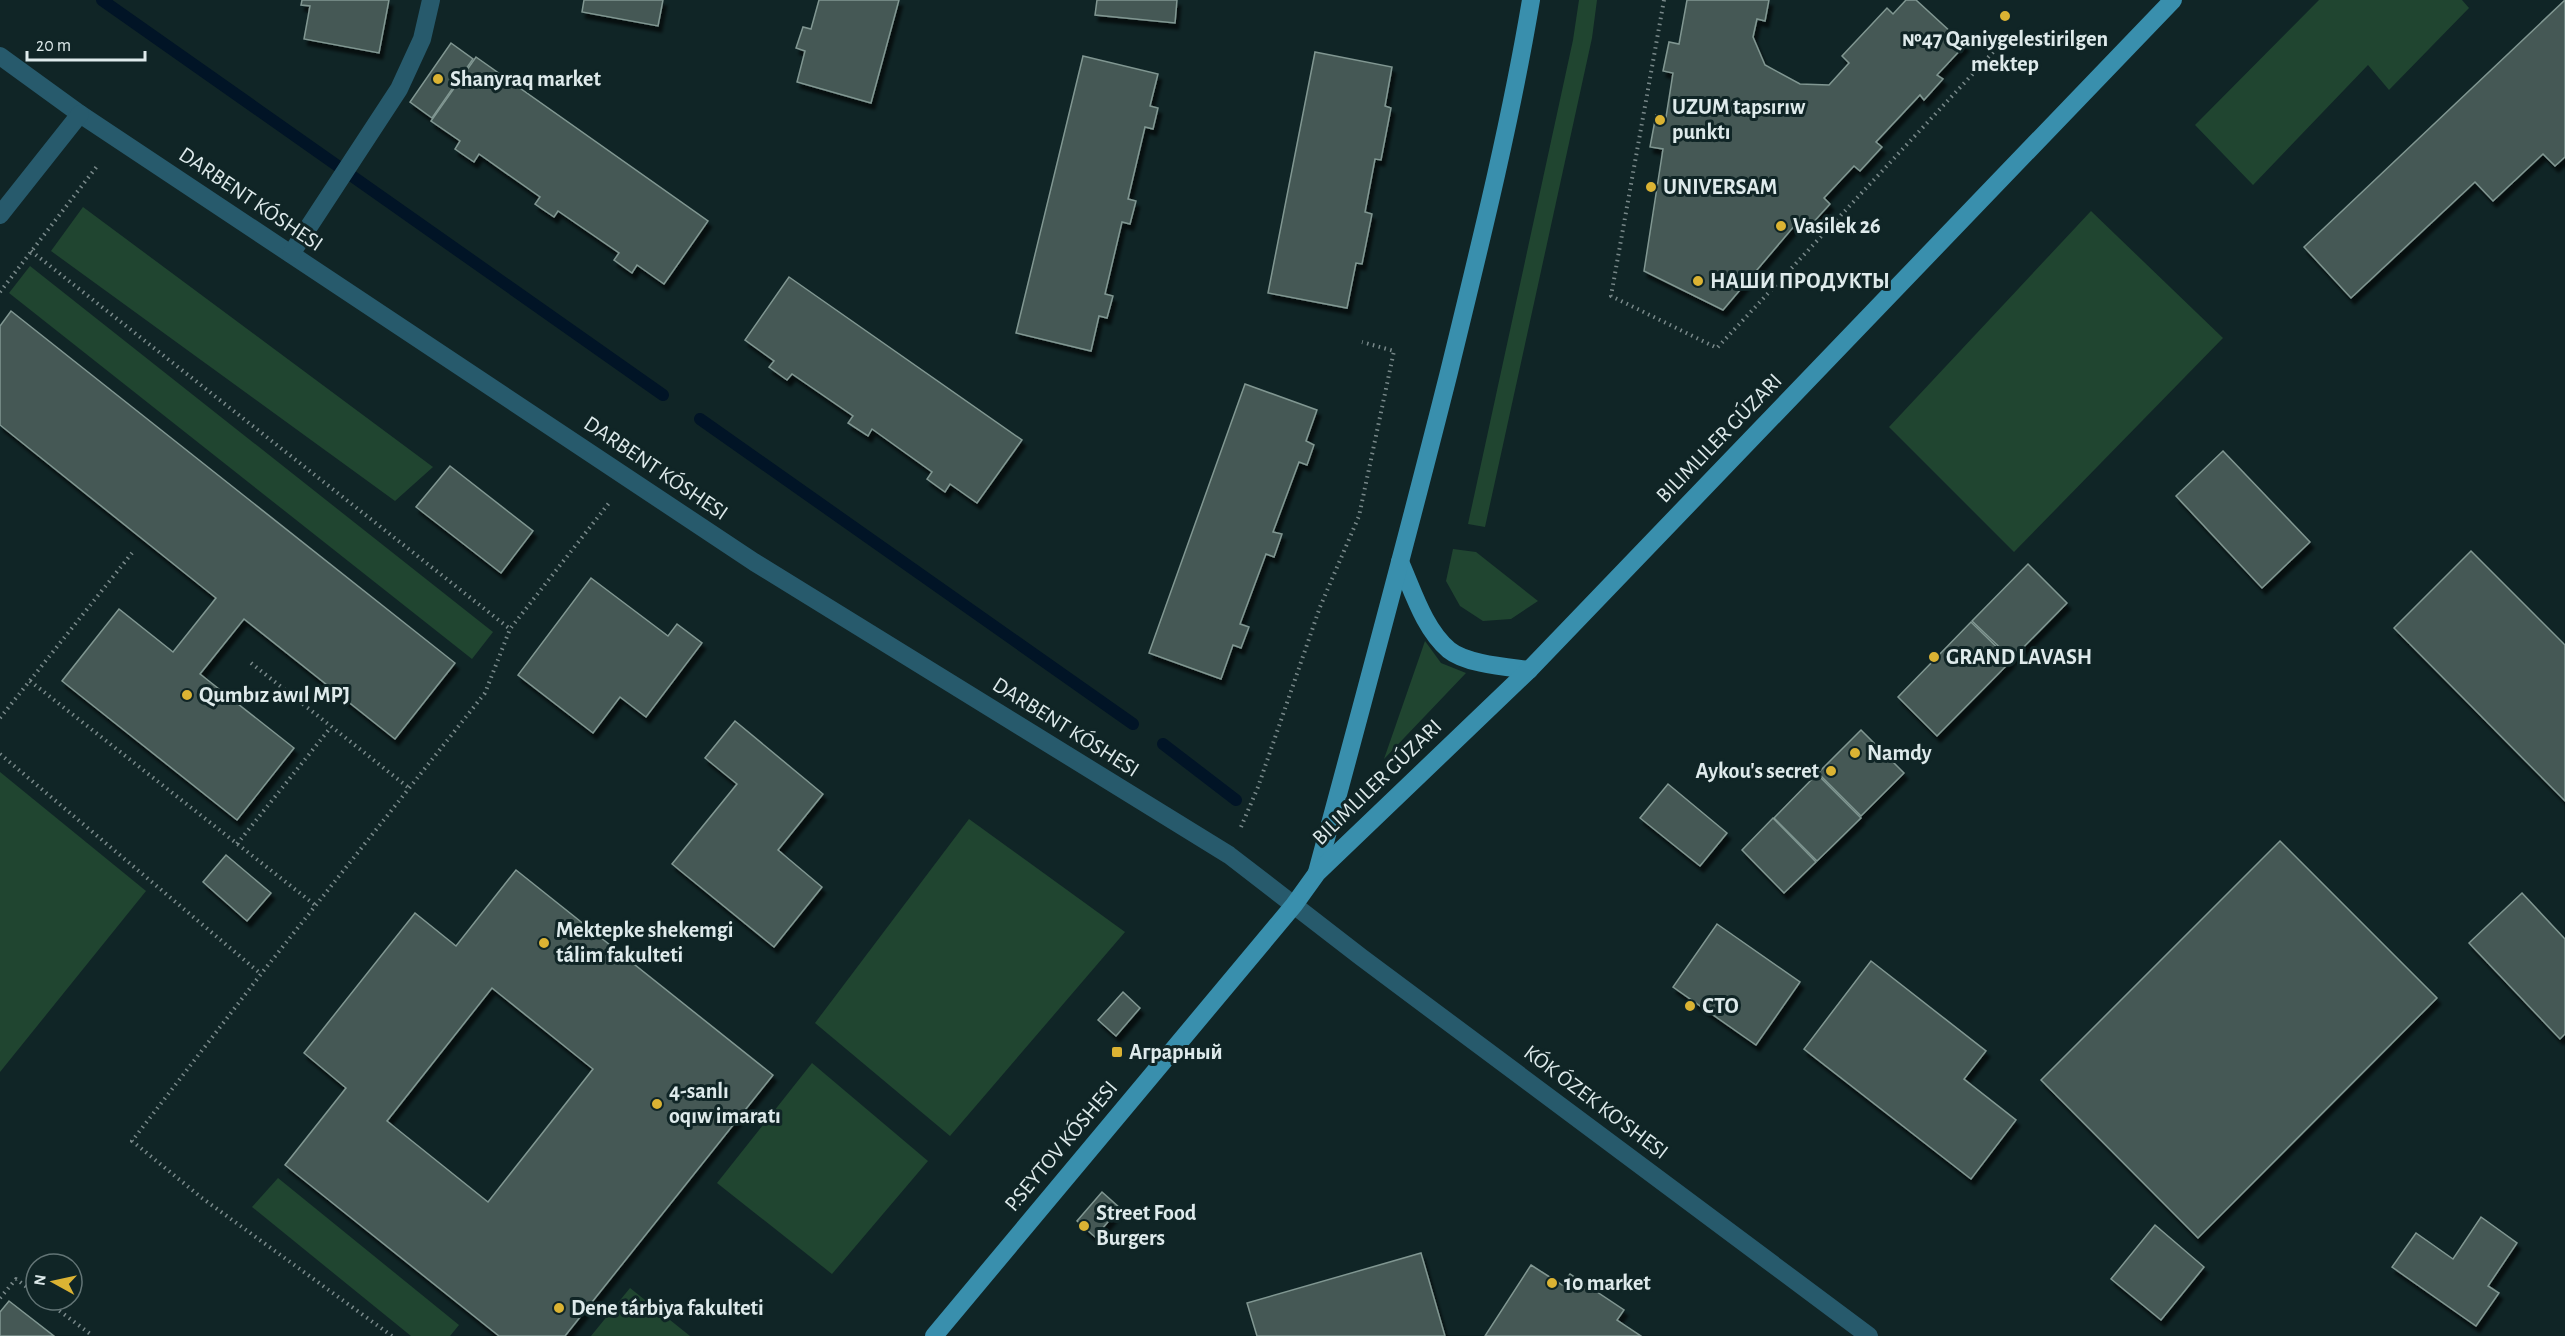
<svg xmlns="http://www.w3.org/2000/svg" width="2565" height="1336" font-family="'Alegreya Sans',sans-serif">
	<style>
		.green { fill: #204530 }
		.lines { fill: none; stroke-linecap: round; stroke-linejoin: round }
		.stream { stroke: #011426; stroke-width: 12 }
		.building { fill: #455955; stroke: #819792; stroke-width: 1.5; fill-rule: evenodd; filter: url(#shadow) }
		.path { stroke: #79898a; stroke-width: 4; stroke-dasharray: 1.5 4.5; stroke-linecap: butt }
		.minor { stroke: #275a6c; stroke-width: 18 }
		.major { stroke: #398fad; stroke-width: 18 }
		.poi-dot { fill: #dbb333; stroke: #102526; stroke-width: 2 }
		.labels { text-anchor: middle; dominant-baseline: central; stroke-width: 6; stroke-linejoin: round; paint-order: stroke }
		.poi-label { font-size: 22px; font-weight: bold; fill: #deeaeb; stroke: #102526; text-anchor: start }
		.street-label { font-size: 22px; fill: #deeaeb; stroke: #102526 }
	</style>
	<defs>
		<filter id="shadow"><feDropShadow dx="3.5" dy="6" stdDeviation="1.5" flood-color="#0009"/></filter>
	</defs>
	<rect width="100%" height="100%" fill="#102526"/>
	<!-- green -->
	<g class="green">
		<path d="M1579 0H1597L1592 38 1485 527 1468 524 1573 40Z"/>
		<path d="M2319 0H2462L2469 8 2389 90 2368 65 2253 185 2195 125Z"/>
		<path d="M83 207 433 467 395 501 51 251Z"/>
		<path d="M2091 211 2223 338 2014 552 1889 427Z"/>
		<path d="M30 266 493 632 472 659 9 293Z"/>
		<path d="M1453 549 1476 552 1538 601 1511 619 1483 621 1460 606 1446 581Z"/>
		<path d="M1425 641 1441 663 1466 673 1384 759Z"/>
		<path d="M0 772 146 891 0 1072Z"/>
		<path d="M969 819 1125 932 950 1136 815 1023Z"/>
		<path d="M812 1063 928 1161 832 1274 717 1183Z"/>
		<path d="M278 1178 459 1325 450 1336H411L252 1207Z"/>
		<path d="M630 1288 690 1336H591Z"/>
	</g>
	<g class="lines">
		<!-- stream -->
		<g class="stream">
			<path d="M102 0 663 395"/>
			<path d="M700 419 1133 724"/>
			<path d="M1163 744 1236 800"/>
		</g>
	</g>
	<!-- building -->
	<g class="building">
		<path d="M302 0H389L379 53 304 39 310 6 301 5Z"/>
		<path d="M584 0H663L658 26 582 12Z"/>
		<path d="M819 0H899L871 103 797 82 805 51 796 48 803 27 811 29Z"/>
		<path d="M1097 0H1177L1175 23 1095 15Z"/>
		<path d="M1687 0H1769L1765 21 1757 19 1753 37 1765 65 1800 84 1829 85 1849 63 1842 56 1887 8 1893 14 1906 0H1916L1965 45 1937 75 1943 79 1924 100 1920 95 1876 142 1882 147 1860 171 1854 166 1824 198 1830 204 1810 226 1801 218 1723 310 1644 271 1663 149 1650 147 1656 115 1666 117 1673 73 1663 71 1669 42 1679 44Z"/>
		<path d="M2565 0V157L2555 166 2543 154 2493 201 2475 182 2351 298 2304 247Z"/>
		<path d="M451 43 473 59 432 118 410 102Z"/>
		<path d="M1315 52 1392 67 1385 106 1391 108 1381 160 1375 159 1365 212 1372 214 1362 264 1356 263 1347 308 1268 293Z"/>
		<path d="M1083 56 1158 74 1150 106 1158 108 1153 129 1145 127 1128 199 1136 201 1130 224 1122 222 1105 294 1113 296 1107 318 1099 316 1091 351 1016 333Z"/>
		<path d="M476 57 708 221 664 284 637 265 632 273 614 260 619 253 558 211 554 217 535 204 540 197 479 154 474 162 455 149 460 141 431 121Z"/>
		<path d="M789 277 1022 440 977 503 950 484 945 492 927 479 932 472 872 429 868 436 848 423 853 416 792 374 787 380 769 367 774 361 745 340Z"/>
		<path d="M11 311 455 663 395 739 244 619 200 674 294 748 237 820 62 681 119 609 173 652 216 598 0 425V326Z"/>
		<path d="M1245 384 1317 410 1306 441 1314 445 1307 465 1299 462 1273 532 1282 534 1274 557 1266 554 1240 624 1249 627 1241 648 1233 645 1221 679 1149 653Z"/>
		<path d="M2223 451 2310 542 2262 588 2176 496Z"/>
		<path d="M450 466 533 531 501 573 416 507Z"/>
		<path d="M2471 551 2565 645V801L2394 628Z"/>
		<path d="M2028 564 2067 603 2012 659 1972 621Z"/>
		<path d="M591 578 668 636 677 624 702 643 646 717 620 697 593 733 518 675Z"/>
		<path d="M1971 622 2011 661 1937 736 1898 697Z"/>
		<path d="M735 721 823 794 778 850 822 887 774 947 672 864 737 784 705 758Z"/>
		<path d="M1861 730 1904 773 1861 816 1818 773Z"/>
		<path d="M1817 774 1861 818 1817 861 1774 818Z"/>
		<path d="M1668 784 1727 833 1700 866 1640 818Z"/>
		<path d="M1773 818 1816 862 1784 893 1742 850Z"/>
		<path d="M2280 841 2437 998 2198 1238 2041 1080Z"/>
		<path d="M226 855 271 893 247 921 203 882Z"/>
		<path d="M516 870 773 1075 565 1336H499L285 1165 346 1088 304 1053 415 913 456 946ZM492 988 593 1069 488 1202 387 1121Z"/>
		<path d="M2522 893 2565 939V1034L2560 1039 2469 943Z"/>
		<path d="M1717 924 1800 982 1756 1045 1673 987Z"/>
		<path d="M1871 961 1986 1051 1964 1079 2016 1120 1971 1179 1804 1049Z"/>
		<path d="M1123 992 1140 1008 1116 1036 1098 1020Z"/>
		<path d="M1102 1192 1120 1208 1095 1237 1077 1221Z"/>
		<path d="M2481 1217 2517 1243 2488 1286 2499 1293 2476 1326 2392 1267 2416 1233 2453 1259Z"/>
		<path d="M2155 1225 2204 1267 2161 1320 2111 1279Z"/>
		<path d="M1421 1253 1445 1336H1257L1247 1303Z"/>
		<path d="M1531 1265 1562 1285 1570 1274 1624 1310 1617 1320 1641 1336H1485Z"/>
		<path d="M9 1301 54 1336H0V1312Z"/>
	</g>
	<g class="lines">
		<!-- path -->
		<g class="path">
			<path d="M1664 0 1611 296 1717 348 1996 49"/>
			<path d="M31 251 510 629"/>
			<path d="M0 292 98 165"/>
			<path d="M251 663 409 788"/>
			<path d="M30 681 315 905"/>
			<path d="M0 718 132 553"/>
			<path d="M0 754 261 974"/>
			<path d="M1241 827 1258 787 1320 607 1359 516 1394 351 1362 342"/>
			<path d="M237 844 331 727"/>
			<path d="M0 1298 16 1279 36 1294"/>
			<path d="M45 1300 93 1336"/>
			<path d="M392 1336 202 1198 132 1141 261 974 485 693 510 629 609 503 611 505"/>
		</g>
		<!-- minor -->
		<g class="minor">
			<path d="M0 56 80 114 754 562 1229 855 1361 957 1869 1336"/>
			<path d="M0 215 80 114"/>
			<path d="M291 254 399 89 422 39 431 0"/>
		</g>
		<!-- major -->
		<g class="major">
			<path d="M1400 562C1413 591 1424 629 1449 650 1466 664 1507 667 1529 670"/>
			<path d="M1317 872C1362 706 1407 539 1449 372 1479 249 1510 125 1531 0"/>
			<path d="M934 1336 1294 905 1317 873 1529 670 2173 0"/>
		</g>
	</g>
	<!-- markers -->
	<g class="poi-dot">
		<circle cx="2005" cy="16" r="6"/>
		<circle cx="438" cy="79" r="6"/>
		<circle cx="1660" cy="120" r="6"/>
		<circle cx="1651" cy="187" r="6"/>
		<circle cx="1781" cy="226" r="6"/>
		<circle cx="1698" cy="281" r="6"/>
		<circle cx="1934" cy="657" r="6"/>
		<circle cx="187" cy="695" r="6"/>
		<circle cx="1855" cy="753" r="6"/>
		<circle cx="1831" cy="771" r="6"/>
		<circle cx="544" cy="943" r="6"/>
		<circle cx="1690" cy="1006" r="6"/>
		<rect x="1111" y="1046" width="12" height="12" rx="3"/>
		<circle cx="657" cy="1104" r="6"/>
		<circle cx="1084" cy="1226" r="6"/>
		<circle cx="1552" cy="1283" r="6"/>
		<circle cx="559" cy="1308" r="6"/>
	</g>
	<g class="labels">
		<!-- poi labels -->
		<g class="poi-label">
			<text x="2005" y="39" text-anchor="middle">№47 Qaniygelestirilgen<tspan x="2005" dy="25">mektep</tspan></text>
			<text x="450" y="79">Shanyraq market</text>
			<text x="1672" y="107">UZUM tapsırıw<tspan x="1672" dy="25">punktı</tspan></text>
			<text x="1663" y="187">UNIVERSAM</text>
			<text x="1793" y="226">Vasilek 26</text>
			<text x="1710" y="281">НАШИ ПРОДУКТЫ</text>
			<text x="1946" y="657">GRAND LAVASH</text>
			<text x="199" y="695">Qumbız awıl MPJ</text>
			<text x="1867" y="753">Namdy</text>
			<text x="1819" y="771" text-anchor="end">Aykou's secret</text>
			<text x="556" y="930">Mektepke shekemgi<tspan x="556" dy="25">tálim fakulteti</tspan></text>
			<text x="1702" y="1006">СТО</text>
			<text x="1129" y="1052">Аграрный</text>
			<text x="669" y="1091">4-sanlı<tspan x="669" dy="25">oqıw imaratı</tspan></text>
			<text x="1096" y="1213">Street Food<tspan x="1096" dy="25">Burgers</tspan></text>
			<text x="1564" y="1283">10 market</text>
			<text x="571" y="1308">Dene tárbiya fakulteti</text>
		</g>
		<!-- street labels -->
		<g class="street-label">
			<text transform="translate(251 199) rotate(34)">DARBENT KÓSHESI</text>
			<text transform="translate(1719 438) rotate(-46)">BILIMLILER GÚZARI</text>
			<text transform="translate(656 468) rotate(34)">DARBENT KÓSHESI</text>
			<text transform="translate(1066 727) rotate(32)">DARBENT KÓSHESI</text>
			<text transform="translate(1377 782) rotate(-44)">BILIMLILER GÚZARI</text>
			<text transform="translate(1596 1102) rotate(37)">KÓK ÓZEK KO'SHESI</text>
			<text transform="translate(1061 1146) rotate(-50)">P.SEYTOV KÓSHESI</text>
		</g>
	</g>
	<!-- north arrow -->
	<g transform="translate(54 1282) rotate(278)"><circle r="28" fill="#102526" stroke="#627475" stroke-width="1.5"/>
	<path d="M0-4.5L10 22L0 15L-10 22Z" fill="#dbb333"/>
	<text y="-9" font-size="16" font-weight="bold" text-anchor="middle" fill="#deeaeb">N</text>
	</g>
	<!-- scale -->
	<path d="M27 51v9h118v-9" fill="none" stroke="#deeaeb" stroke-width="3"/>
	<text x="36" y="51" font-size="18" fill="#deeaeb" stroke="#102526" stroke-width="4.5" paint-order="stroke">20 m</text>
</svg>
